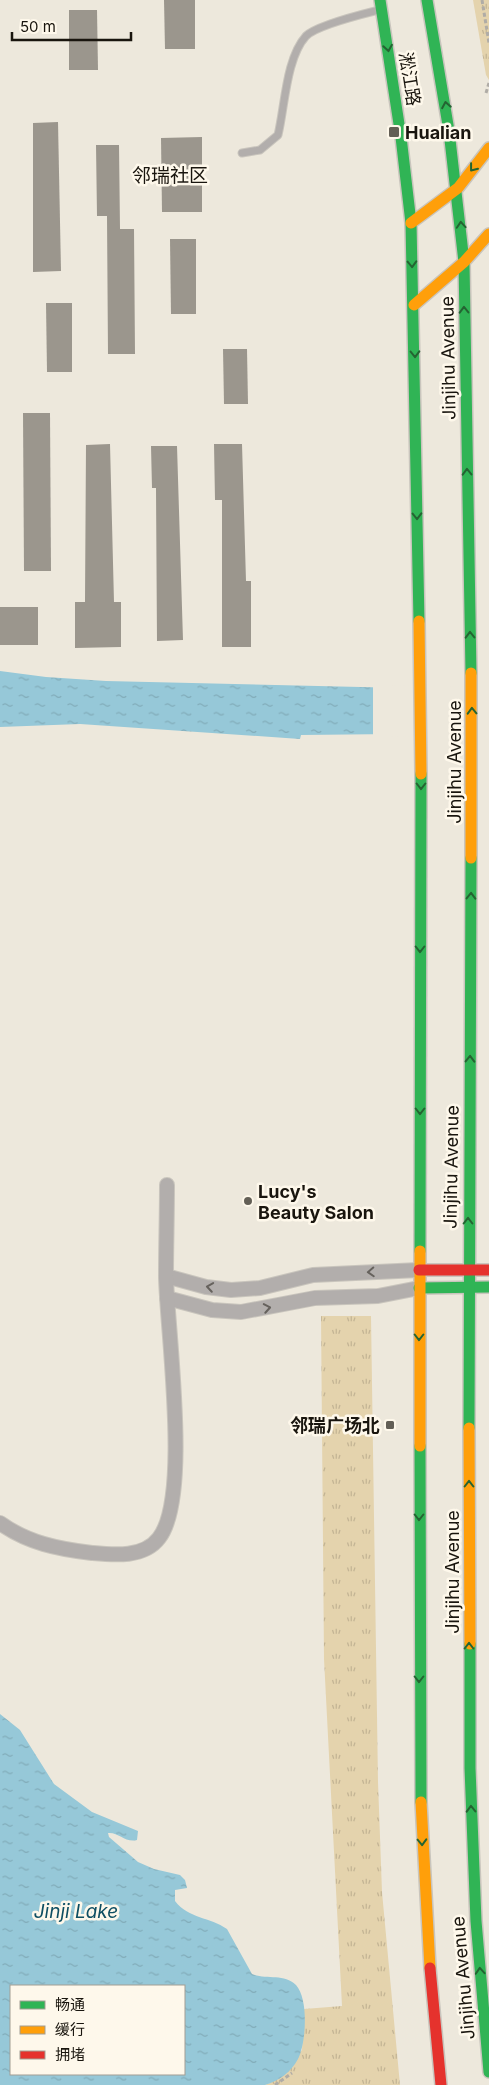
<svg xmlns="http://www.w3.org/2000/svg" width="489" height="2085" font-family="Inter,'Noto Sans SC',sans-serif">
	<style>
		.park { fill: url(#park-tufts) }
		.water { fill: url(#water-ripples); fill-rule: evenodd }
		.pier { fill: #ede8dc }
		.building { fill: #9b968d }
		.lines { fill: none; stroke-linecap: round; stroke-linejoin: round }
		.lane-casing { stroke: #c9c5bd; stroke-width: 9 }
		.street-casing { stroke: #c9c5bd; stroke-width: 16 }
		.fast-casing { stroke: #c9c5bd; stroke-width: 14 }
		.slow-casing { stroke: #c9c5bd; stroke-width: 14 }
		.jam-casing { stroke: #c9c5bd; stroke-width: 14 }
		.path { stroke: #b0aca6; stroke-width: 3; stroke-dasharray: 4 2.5; stroke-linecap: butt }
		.lane { stroke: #b2aeac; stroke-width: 7 }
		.street { stroke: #b2aeac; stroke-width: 14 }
		.fast { stroke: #30b455; stroke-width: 11 }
		.slow { stroke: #ff9f0a; stroke-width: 11 }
		.jam { stroke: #e5322d; stroke-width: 11 }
		.oneway { stroke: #246432 }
		.oneway2 { stroke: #66625d }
		.poi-dot { fill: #635f56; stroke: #fef8eb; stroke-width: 2 }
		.labels { text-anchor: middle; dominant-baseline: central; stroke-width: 5; stroke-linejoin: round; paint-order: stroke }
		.street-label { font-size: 18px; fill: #19150e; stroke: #fef8eb }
		.poi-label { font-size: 18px; font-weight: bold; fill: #19150e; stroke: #fef8eb; text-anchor: start }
		.neighbourhood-label { font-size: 19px; fill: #19150e; stroke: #fef8eb }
		.water-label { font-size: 19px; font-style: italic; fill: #0e4e62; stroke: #fef8eb }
	</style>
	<defs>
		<pattern id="park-tufts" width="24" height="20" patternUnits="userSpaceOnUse" patternTransform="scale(1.25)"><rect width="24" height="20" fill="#e4d3ad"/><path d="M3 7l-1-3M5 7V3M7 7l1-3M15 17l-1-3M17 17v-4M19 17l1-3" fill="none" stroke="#c3b494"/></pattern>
		<pattern id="water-ripples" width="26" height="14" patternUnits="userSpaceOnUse" patternTransform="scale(1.25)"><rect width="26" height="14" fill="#96c8d8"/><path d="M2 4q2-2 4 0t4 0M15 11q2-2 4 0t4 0" fill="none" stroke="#81abb8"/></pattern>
	</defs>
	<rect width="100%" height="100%" fill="#ede8dc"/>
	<!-- park -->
	<g class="park">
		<path d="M473 0H489V80L486 75Z"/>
		<path d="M321 1316H371L378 1782 382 1892 400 2085H265L270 2083 302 2050 304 2009 342 2006 324 1659Z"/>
	</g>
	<!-- water -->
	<g class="water">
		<path d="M0 671 46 677 106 681 489 690V733L301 735 300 739 80 724 0 727Z"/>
		<path d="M0 1714 20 1730 54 1784 92 1812 138 1831 137 1840C125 1843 119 1832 108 1833L109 1837 138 1862 154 1869 180 1875 185 1880 187 1888 175 1890V1901C189 1919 210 1917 227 1929L252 1974C266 1980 284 1973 296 1985 309 1999 306 2044 298 2059 291 2072 279 2081 265 2085H0ZM184 1986V2074H11V1986Z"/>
	</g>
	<!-- pier -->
	<path class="pier" d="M373 685 489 687V736L373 737Z"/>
	<!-- building -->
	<g class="building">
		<path d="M164 0H195V49H165Z"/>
		<path d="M69 10H97L98 70H69Z"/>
		<path d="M58 122 61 271 33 272V123Z"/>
		<path d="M202 137V212H162L161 138Z"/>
		<path d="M96 145H119L120 229H134L135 354H108L107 216H97Z"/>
		<path d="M170 239H196V314H171Z"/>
		<path d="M46 303H72V372H47Z"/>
		<path d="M223 349H247L248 404H224Z"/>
		<path d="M23 413H50L51 571H24Z"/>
		<path d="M110 444 114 602H121V647L75 648V602H85L86 445Z"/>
		<path d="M214 444H242L246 581H251V647H222V500H215Z"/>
		<path d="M151 446H177L183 640 157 641 156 488H152Z"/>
		<rect x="0" y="607" width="38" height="38"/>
	</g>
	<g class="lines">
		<defs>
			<path id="lane" d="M242 153 260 150 278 135C285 106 286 58 306 36 317 25 363 14 379 10"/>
			<g id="street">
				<path d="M166 1276 206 1287 231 1290 260 1288 313 1275 419 1270"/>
				<path d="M167 1298 212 1310 241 1312 315 1298 378 1296 419 1288"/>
				<path d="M0 1523C28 1543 58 1549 92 1553 114 1555 144 1558 159 1538 191 1497 167 1332 166 1276 166 1246 167 1216 167 1185"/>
			</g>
			<g id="fast">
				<path d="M380 0 401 137 411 223 419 621"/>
				<path d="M427 0 449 131 464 262 471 673"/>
				<path d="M420 1251 421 774"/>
				<path d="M419 1288 489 1287"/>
				<path d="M469 1428 471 858"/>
				<path d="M420 1446 421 1802"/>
				<path d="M470 1644V1768L476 1921 489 2072"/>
			</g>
			<g id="slow">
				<path d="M411 223 458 188 489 148"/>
				<path d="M414 305 464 262 489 234"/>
				<path d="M419 621 421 774"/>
				<path d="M471 673V858"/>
				<path d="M469 1428 470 1644"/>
				<path d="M420 1446V1251"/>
				<path d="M421 1802 430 1968"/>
			</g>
			<g id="jam">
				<path d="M419 1270H489"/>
				<path d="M430 1968 441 2085"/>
			</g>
		</defs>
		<!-- lane casing -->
		<use href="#lane" class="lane-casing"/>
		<!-- street casing -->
		<use href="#street" class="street-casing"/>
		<!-- fast casing -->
		<use href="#fast" class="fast-casing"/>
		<!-- slow casing -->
		<use href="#slow" class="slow-casing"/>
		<!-- jam casing -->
		<use href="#jam" class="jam-casing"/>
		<!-- path -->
		<g class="path">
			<path d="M482 0 489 43"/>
			<path d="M486 93 489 83"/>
			<path d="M275 2085 292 2073"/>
		</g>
		<!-- lane -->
		<use href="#lane" class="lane"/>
		<!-- street -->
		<use href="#street" class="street"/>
		<!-- fast -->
		<use href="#fast" class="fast"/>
		<!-- slow -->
		<use href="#slow" class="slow"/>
		<!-- jam -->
		<use href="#jam" class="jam"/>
	</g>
	<!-- one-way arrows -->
	<defs><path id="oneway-chevron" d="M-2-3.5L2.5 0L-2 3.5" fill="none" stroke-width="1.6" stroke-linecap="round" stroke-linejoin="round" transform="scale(1.25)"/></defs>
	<g class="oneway">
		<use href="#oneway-chevron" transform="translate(388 48) rotate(81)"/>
		<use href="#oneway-chevron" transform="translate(446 105) rotate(-100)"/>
		<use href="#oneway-chevron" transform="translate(473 168) rotate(128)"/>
		<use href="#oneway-chevron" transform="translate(461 225) rotate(-94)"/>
		<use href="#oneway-chevron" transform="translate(412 264) rotate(88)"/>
		<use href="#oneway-chevron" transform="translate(464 310) rotate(-91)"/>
		<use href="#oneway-chevron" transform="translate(415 354) rotate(89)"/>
		<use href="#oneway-chevron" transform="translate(467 472) rotate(-91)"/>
		<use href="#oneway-chevron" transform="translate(417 516) rotate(89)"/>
		<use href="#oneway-chevron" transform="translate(470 635) rotate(-91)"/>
		<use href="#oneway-chevron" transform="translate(472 711) rotate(-92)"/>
		<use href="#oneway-chevron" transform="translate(421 786) rotate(90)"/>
		<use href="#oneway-chevron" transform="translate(471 896) rotate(-89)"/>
		<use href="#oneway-chevron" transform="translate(420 949) rotate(90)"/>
		<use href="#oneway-chevron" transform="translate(470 1059) rotate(-89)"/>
		<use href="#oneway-chevron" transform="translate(420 1111) rotate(90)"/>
		<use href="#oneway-chevron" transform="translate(468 1221) rotate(-90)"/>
		<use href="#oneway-chevron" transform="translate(419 1337) rotate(90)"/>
		<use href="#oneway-chevron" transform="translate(469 1484) rotate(-90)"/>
		<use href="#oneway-chevron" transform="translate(419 1517) rotate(90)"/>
		<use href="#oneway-chevron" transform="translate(469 1646) rotate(-90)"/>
		<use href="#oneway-chevron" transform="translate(419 1679) rotate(90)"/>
		<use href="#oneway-chevron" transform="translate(471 1809) rotate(-91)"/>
		<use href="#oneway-chevron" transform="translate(422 1842) rotate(88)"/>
		<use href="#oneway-chevron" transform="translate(480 1971) rotate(-94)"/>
	</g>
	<g class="oneway2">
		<use href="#oneway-chevron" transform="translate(371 1272) rotate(177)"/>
		<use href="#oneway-chevron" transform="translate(210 1287) rotate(-171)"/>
		<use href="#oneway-chevron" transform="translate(267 1308) rotate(-10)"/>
	</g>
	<!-- markers -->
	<g class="poi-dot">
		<rect x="388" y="126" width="12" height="12" rx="2.5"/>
		<circle cx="248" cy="1201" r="5"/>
		<rect x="385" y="1420" width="10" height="10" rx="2.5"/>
	</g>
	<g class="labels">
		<!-- street labels -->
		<g class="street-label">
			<text transform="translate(410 79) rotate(81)">淞江路</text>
			<text transform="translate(448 358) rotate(-91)">Jinjihu Avenue</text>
			<text transform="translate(454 762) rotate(-90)">Jinjihu Avenue</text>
			<text transform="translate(451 1167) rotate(-89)">Jinjihu Avenue</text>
			<text transform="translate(452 1572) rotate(-90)">Jinjihu Avenue</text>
			<text transform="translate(463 1978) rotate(-95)">Jinjihu Avenue</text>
		</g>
		<!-- poi labels -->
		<g class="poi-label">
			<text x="405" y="132">Hualian</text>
			<text x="258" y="1191">Lucy's<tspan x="258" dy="21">Beauty Salon</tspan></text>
			<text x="380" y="1425" text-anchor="end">邻瑞广场北</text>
		</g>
		<!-- neighbourhood labels -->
		<g class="neighbourhood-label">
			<text x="170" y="175">邻瑞社区</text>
		</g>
		<!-- water labels -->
		<g class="water-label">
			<text x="76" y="1911">Jinji Lake</text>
		</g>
	</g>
	<!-- legend -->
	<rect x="10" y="1985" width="175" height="90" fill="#fef8eb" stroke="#a29d93"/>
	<rect x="20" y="2001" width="25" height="8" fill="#30b455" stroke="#a29d93"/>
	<text x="55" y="2010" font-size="15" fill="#19150e">畅通</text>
	<rect x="20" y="2026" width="25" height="8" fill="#ff9f0a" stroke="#a29d93"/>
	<text x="55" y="2035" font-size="15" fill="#19150e">缓行</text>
	<rect x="20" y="2051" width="25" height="8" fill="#e5322d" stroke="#a29d93"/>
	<text x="55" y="2060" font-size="15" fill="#19150e">拥堵</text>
	<!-- scale -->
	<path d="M12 32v8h119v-8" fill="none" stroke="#19150e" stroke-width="2.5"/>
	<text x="20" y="32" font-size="15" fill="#19150e" stroke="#fef8eb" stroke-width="4" paint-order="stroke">50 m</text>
</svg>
